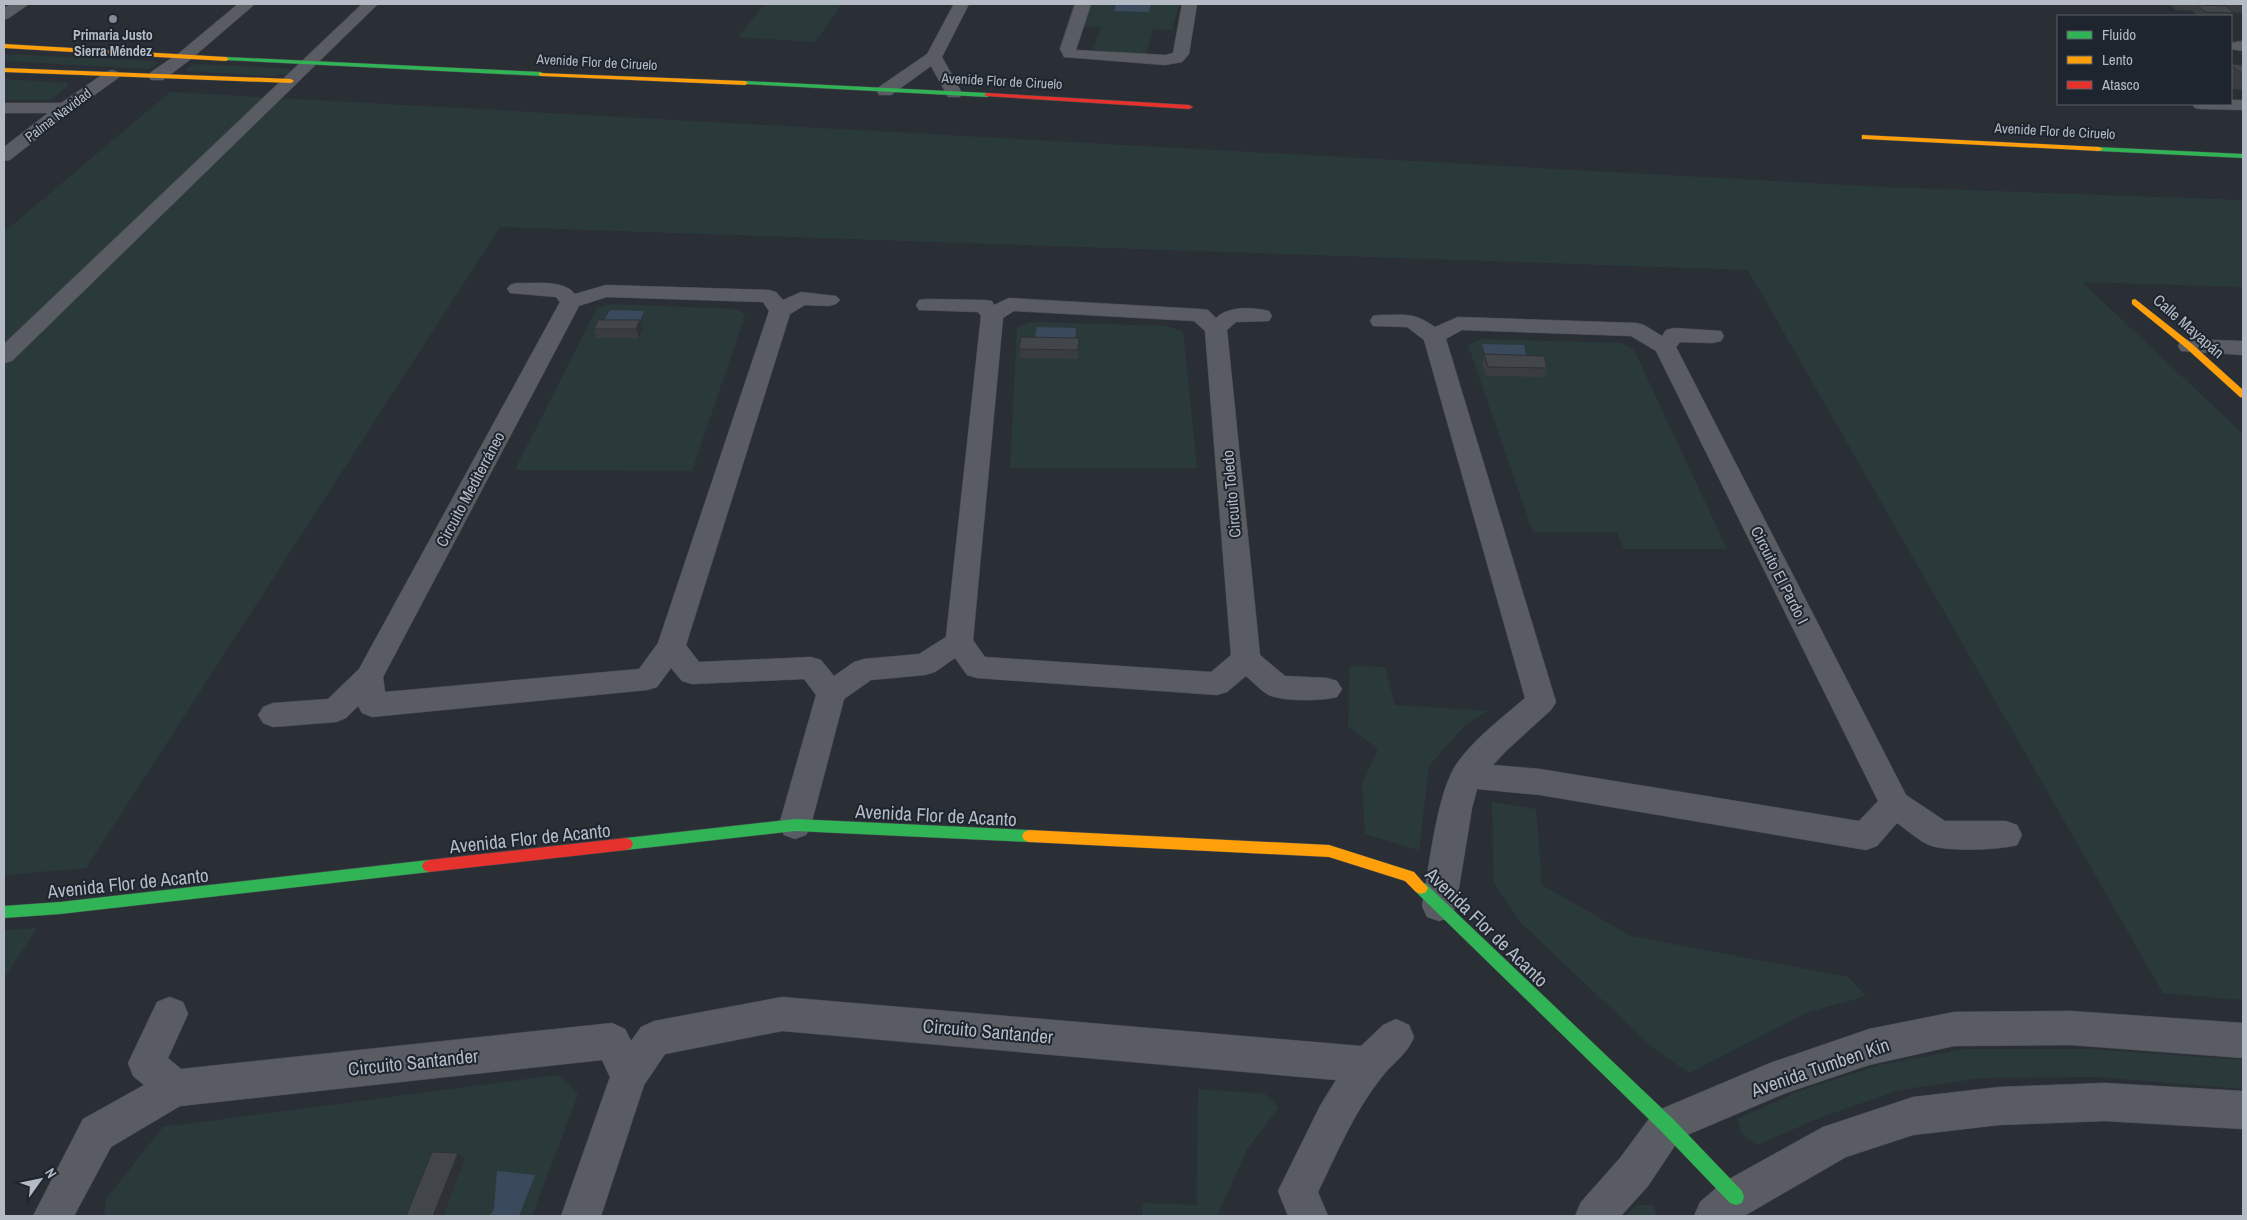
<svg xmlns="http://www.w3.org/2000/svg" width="2247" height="1220" font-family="'Archivo Narrow',sans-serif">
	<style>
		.green { fill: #2a3a3b }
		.water { fill: #3b495c }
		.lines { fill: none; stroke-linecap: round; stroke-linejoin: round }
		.street-casing { stroke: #484b50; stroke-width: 1 }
		.fast-casing { stroke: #484b50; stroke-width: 1 }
		.slow-casing { stroke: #484b50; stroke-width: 1 }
		.jam-casing { stroke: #484b50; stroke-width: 1 }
		.street { fill: #595d63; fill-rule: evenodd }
		.fast { fill: #30b455; fill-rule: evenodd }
		.slow { fill: #ff9f0a; fill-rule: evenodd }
		.jam { fill: #e5322d; fill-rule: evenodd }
		.wall { fill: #393c40 }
		.shaded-wall { fill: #2e3134 }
		.building { fill: #42464b; stroke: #2e3134 }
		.poi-dot { fill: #848a93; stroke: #1e252e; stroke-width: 2 }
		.labels { text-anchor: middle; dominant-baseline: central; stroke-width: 4; stroke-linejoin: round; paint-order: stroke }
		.far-poi-label { font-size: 14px; font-weight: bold; fill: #b4bbc5; stroke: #1e252e }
		.far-street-label { font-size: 14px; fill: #b4bbc5; stroke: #1e252e }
		.street-label { font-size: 16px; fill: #b4bbc5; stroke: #1e252e }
		.near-street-label { font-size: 19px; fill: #b4bbc5; stroke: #1e252e }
	</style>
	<rect width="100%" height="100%" fill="#2a2f35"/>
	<!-- green -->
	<g class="green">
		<path d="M765 4H842L815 42 738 37Z"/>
		<path d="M1087 4H1179L1172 30 1153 29 1146 54 1093 50 1101 27 1079 26Z"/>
		<path d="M4 54 152 61 159 63 149 69 4 61Z"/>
		<path d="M194 64 281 68 292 70 287 74 273 76 187 71V68Z"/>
		<path d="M4 79 67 83 68 86 50 100H4Z"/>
		<path d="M170 92 1882 187 2243 200V287L2082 282 2243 434V1000L2163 993 1748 270 500 227 86 868 4 875V232Z"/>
		<path d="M609 304 737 309 745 315 692 471 515 470 597 308Z"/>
		<path d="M1031 322 1168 326 1183 332 1197 468H1010L1017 327Z"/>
		<path d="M1481 339 1622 343 1634 350 1727 549H1624L1617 532H1533L1468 345Z"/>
		<path d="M1350 666 1385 667 1395 705 1487 711 1464 726 1429 766 1419 850 1365 834 1362 785 1378 749 1348 726Z"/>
		<path d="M1492 802 1536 809 1542 885 1631 936 1848 977 1866 996 1808 1012 1689 1073 1651 1046 1521 923 1494 883Z"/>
		<path d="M37 928 4 978V930Z"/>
		<path d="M1965 1049H2088L2243 1060V1089L2097 1077 1982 1078 1900 1090 1824 1116 1757 1145 1742 1134 1737 1119 1802 1090 1880 1065Z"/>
		<path d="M558 1075 578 1094 532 1216H104L106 1199 163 1127Z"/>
		<path d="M1198 1089 1265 1094 1279 1107 1247 1149 1217 1216H1142L1143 1203 1197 1205Z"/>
		<path d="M1636 1205H1653L1657 1216H1626Z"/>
	</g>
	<!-- water -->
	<g class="water">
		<path d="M1151 4 1149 12 1114 11 1116 5Z"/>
		<path d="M610 310 644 311 639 323C627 319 616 319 603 322Z"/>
		<path d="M1037 327 1076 328 1075 341 1066 338H1035Z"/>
		<path d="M1482 344 1524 345 1527 359 1517 355 1486 356Z"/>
		<path d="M497 1171 535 1175 519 1216H490L494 1209Z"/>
	</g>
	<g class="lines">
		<defs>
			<g id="street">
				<path d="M11 4H29L9 18 4 20V8Z"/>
				<path d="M238 4H255L191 59 163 80H151L149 76 151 72 179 53Z"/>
				<path d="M362 4H378L12 361 4 363V344Z"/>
				<path d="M954 4H969L942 57 962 93 960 97H948L931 66 891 95H879L877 91 879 87 927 54Z"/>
				<path d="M1075 4H1091L1076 50 1165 55 1173 53 1182 4H1197L1189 54 1182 62 1165 65 1064 57 1060 49Z"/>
				<path d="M2243 41V51L2231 49V43Z"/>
				<path d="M112 70 118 72 120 75 118 78 71 112 10 160 4 161V147L48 113H4V103H61L106 72Z"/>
				<path d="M2231 100H2243V110L2201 109 2195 108 2192 104H2231Z"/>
				<path d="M517 283C535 284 563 279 575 294L606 285 769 290 776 292 783 300 801 292 836 296 840 300 836 304 829 306 805 305 790 314 686 645 699 662 811 657 821 660 834 676 854 662 864 659 919 654 946 637 981 316 978 312 919 310 916 305 919 300 927 299 984 300 992 301 994 305 1009 298 1200 309 1208 310 1216 318C1228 306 1252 307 1269 311L1272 316 1269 321 1236 322 1227 330 1260 655 1285 676 1327 678 1337 681 1342 689 1337 697C1323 701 1279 702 1267 694 1259 689 1253 682 1246 676L1227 692 1217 695 977 678 967 675 955 658 935 672 925 675 871 680 844 699 811 825 806 835 795 839 784 835 779 825 816 695 804 679 692 684 682 681 671 668 657 687 647 690 372 717 362 713 358 706 346 718 336 722 273 727 263 723 258 715 263 707 273 703 328 699 359 669 560 302 556 297 510 293 507 289 510 285ZM607 297 763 302 769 311 658 643 639 669 385 692 383 677 579 306ZM1014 311 1194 321 1205 331 1231 655 1211 672 985 657 973 640 1003 318Z"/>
				<path d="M1381 315C1407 315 1413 312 1435 327L1458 317 1636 323 1644 325 1662 336 1666 330 1674 328 1721 331 1724 336 1721 341 1713 343 1680 342 1676 347 1906 795 1945 821H2006L2017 825 2022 835 2017 845C2001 850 1945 852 1929 845 1918 840 1907 830 1897 823L1877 846 1866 850 1540 795 1477 789 1472 808 1456 906 1451 917 1439 921 1427 917 1422 906C1429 868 1436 800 1454 768 1469 743 1503 717 1525 698L1424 340 1407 327 1373 326 1370 321 1373 316ZM1462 330 1631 336 1656 351 1878 801 1859 821 1540 769 1493 765 1506 751 1551 710 1556 702 1446 339Z"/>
				<path d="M2189 339 2243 341V355L2181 351 2178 346 2181 341Z"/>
				<path d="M170 997 183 1002 188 1014 168 1058 181 1069 612 1023 625 1029 631 1041 641 1027 654 1021 782 997 1361 1046 1383 1025 1396 1019 1409 1025 1414 1037C1407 1055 1392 1063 1381 1078 1354 1112 1337 1153 1318 1192L1328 1216H1288L1278 1191 1320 1106 1336 1080 782 1031 665 1054 644 1085 601 1216H561L610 1077 602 1060 180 1106 111 1147 74 1216H33L83 1119 144 1085 133 1076 128 1063 157 1002Z"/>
				<path d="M2071 1011 2243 1023V1058L2071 1045 1954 1046 1869 1065 1786 1093 1680 1138 1648 1186 1621 1216H1575L1581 1202 1620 1158 1654 1112 1770 1063 1869 1029 1954 1012Z"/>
				<path d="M2105 1083 2243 1091V1129L2105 1121 1999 1125 1913 1135 1846 1157 1744 1216H1694L1700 1202 1722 1183 1823 1127 1913 1097 1999 1087Z"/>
			</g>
			<g id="fast">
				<path d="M226 57 541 72 544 74 541 76 224 60 223 59Z"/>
				<path d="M745 81 987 93 990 95 987 97 743 84 742 83Z"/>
				<path d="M2096 147 2243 154V158L2099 151H2096Z"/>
				<path d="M795 819 1029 830 1034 832 1036 836 1034 840 1029 842 795 831 626 850 621 848 619 844 621 840 626 838Z"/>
				<path d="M429 860 434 862 436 866 434 870 429 872 60 914 4 918V906L60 902Z"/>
				<path d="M1421 882 1426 884 1673 1119 1742 1191 1744 1197 1742 1203 1736 1205 1730 1203 1661 1131 1416 892 1414 888 1416 884Z"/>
			</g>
			<g id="slow">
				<path d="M4 44 226 57 229 59 226 61 4 48Z"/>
				<path d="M4 68 291 79 294 81 291 83 4 72Z"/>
				<path d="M539 73 745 81 748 83 745 85 541 76 539 75Z"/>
				<path d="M1862 135 2099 147 2103 149 2099 151 1865 139H1862Z"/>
				<path d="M2135 299 2192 344 2243 390V398L2240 397 2186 348 2132 304V300Z"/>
				<path d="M1029 830 1329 845 1414 872 1428 888 1426 892 1421 894 1416 892 1405 881 1329 857 1029 842 1024 840 1022 836 1024 832Z"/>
			</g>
			<g id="jam">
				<path d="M987 93 1189 105 1193 107 1189 109 985 96V94Z"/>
				<path d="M626 838 631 840 633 844 631 848 626 850 429 872 424 870 422 866 424 862 429 860Z"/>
			</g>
		</defs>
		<!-- street casing -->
		<use href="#street" class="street-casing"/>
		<!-- fast casing -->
		<use href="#fast" class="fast-casing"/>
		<!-- slow casing -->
		<use href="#slow" class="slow-casing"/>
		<!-- jam casing -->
		<use href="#jam" class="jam-casing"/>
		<!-- street -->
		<use href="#street" class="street"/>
		<!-- fast -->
		<use href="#fast" class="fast"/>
		<!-- slow -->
		<use href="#slow" class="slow"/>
		<!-- jam -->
		<use href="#jam" class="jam"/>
	</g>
	<!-- wall -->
	<g class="wall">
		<path d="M2170 4H2243V11L2242 13 2233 12 2234 13 2231 18V16H2198L2193 12 2194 11 2176 10Z"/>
		<path d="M2231 64 2243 65V90L2233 89 2231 88Z"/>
		<path d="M594 329H643L639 338H597Z"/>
		<path d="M1079 346 1078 359 1020 358 1019 349Z"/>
		<path d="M1484 354 1547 368 1545 377 1486 376 1482 363Z"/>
	</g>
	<!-- shaded-wall -->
	<g class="shaded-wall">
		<path d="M640 320 643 329 639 338 636 329Z"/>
		<path d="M1079 338V346L1078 359V350Z"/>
		<path d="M458 1153 465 1160 443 1216H433Z"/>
	</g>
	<!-- building -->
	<g class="building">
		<path d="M2223 4H2243V5Z"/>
		<path d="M2198 5 2226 6 2234 13 2205 12Z"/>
		<path d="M2231 64 2243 65V74L2231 65Z"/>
		<path d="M598 320H640L636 329H594Z"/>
		<path d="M1021 337 1079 338 1078 350 1019 349Z"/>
		<path d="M1484 354 1544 356 1547 368 1488 367Z"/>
		<path d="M432 1152 458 1153 433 1216H406Z"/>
	</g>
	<!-- markers -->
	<circle class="poi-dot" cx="113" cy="19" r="5"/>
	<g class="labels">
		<!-- far-poi labels -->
		<g class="far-poi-label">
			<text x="113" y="35">Primaria Justo<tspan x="113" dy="16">Sierra Méndez</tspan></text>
		</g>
		<!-- far-street labels -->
		<g class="far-street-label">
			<text transform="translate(597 62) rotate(3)">Avenide Flor de Ciruelo</text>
			<text transform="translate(1002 81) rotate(3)">Avenide Flor de Ciruelo</text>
			<text transform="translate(58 115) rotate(-37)">Palma Navidad</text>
			<text transform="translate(2055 131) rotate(3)">Avenide Flor de Ciruelo</text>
		</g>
		<!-- street labels -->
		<g class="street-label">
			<text transform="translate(2189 326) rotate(41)">Calle Mayapán</text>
			<text transform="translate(470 489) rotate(-62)">Circuito Mediterráneo</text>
			<text transform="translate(1231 494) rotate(-95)">Circuito Toledo</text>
			<text transform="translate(1780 575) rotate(63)">Circuito El Pardo I</text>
		</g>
		<!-- near-street labels -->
		<g class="near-street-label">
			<text transform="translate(936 815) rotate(3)">Avenida Flor de Acanto</text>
			<text transform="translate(530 838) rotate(-6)">Avenida Flor de Acanto</text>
			<text transform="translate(128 883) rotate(-6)">Avenida Flor de Acanto</text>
			<text transform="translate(1487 927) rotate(44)">Avenida Flor de Acanto</text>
			<text transform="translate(988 1031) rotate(5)">Circuito Santander</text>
			<text transform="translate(413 1062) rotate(-6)">Circuito Santander</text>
			<text transform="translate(1820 1067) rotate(-19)">Avenida Tumben Kin</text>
		</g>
	</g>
	<!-- border -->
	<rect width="2247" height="1220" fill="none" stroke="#b4bbc5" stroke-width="10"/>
	<!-- legend -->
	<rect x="2057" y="15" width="175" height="90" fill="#1e252e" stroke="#5a616a"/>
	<rect x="2067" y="31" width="25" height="8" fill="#30b455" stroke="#5a616a"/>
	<text x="2102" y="40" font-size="15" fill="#b4bbc5">Fluido</text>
	<rect x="2067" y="56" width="25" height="8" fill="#ff9f0a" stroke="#5a616a"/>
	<text x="2102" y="65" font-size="15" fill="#b4bbc5">Lento</text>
	<rect x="2067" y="81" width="25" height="8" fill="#e5322d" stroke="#5a616a"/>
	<text x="2102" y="90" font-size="15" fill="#b4bbc5">Atasco</text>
	<!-- north arrow -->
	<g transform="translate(40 1180) rotate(57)" stroke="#1e252e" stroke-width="4" paint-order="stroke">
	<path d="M0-4L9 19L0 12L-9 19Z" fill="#b4bbc5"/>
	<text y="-8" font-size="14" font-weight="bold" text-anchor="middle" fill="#b4bbc5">N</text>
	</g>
</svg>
